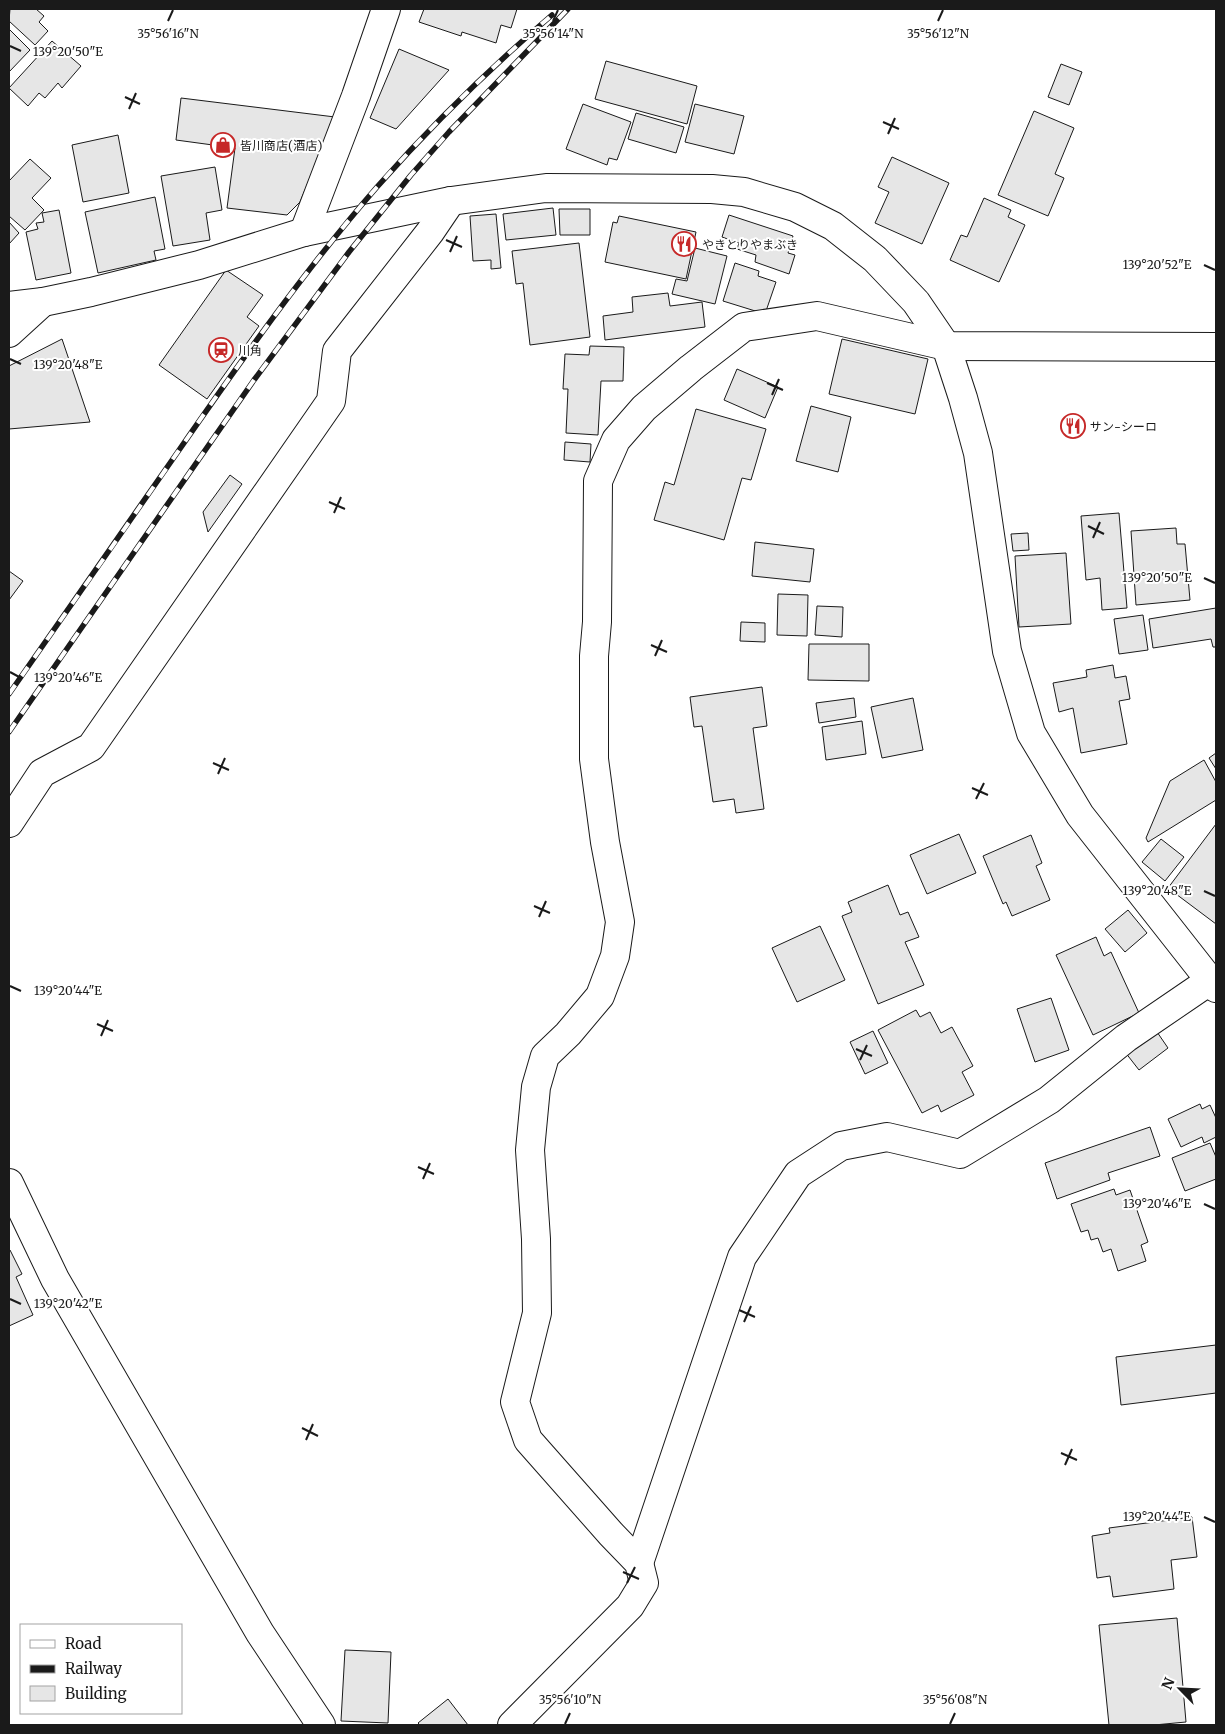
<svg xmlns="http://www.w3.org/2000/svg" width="1225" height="1734" font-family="Merriweather,'Noto Sans JP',serif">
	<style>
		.building { fill: #e6e6e6; stroke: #1a1a1a }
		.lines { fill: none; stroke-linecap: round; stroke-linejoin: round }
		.street-casing { stroke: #1a1a1a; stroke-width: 30 }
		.street { stroke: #fff; stroke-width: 28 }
		.rail-casing { stroke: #1a1a1a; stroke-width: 5.5 }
		.rail { stroke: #fff; stroke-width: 4; stroke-dasharray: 11; stroke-linecap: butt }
		.ticks { fill: none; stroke: #1a1a1a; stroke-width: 2 }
		.labels { text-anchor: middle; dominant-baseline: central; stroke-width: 4; stroke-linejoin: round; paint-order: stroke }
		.poi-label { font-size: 12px; fill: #1a1a1a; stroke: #fff; text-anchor: start }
		.ticks-label { font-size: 12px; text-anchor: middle; fill: #1a1a1a; stroke: #fff; stroke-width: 4; stroke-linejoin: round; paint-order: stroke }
	</style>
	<rect width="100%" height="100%" fill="#fff"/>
	<!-- building -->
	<g class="building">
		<path d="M10 9H36L44 16 39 22 48 31 35 45 9 21Z"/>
		<path d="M424 9H517L511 28 501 25 496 43 462 32 461 36 419 22Z"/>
		<path d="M9 29 30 50 9 72Z"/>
		<path d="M52 41 81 66 62 88 58 83 45 98 39 93 28 106 9 88Z"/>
		<path d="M399 49 449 70 396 129 370 118Z"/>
		<path d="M606 61 697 86 687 124 595 99Z"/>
		<path d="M1061 64 1082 72 1069 105 1048 97Z"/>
		<path d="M181 98 335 117 300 202 287 215 227 208 235 148 176 140Z"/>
		<path d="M583 104 631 122 617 160 609 158 607 165 566 149Z"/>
		<path d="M695 104 744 116 734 154 685 142Z"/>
		<path d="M1034 111 1074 128 1055 174 1064 178 1048 216 998 195Z"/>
		<path d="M636 113 684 127 676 153 628 139Z"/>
		<path d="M118 135 129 193 83 202 72 145Z"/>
		<path d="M892 157 949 183 922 244 875 223 889 192 878 187Z"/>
		<path d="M30 159 51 178 32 198 44 210 25 230 9 216V181Z"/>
		<path d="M215 167 222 210 206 213 210 240 173 246 161 176Z"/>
		<path d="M155 197 165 249 154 251 156 260 98 273 85 212Z"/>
		<path d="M984 198 1011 210 1008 217 1025 225 999 282 950 260 961 235 967 237Z"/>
		<path d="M553 208 556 235 506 240 503 214Z"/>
		<path d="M559 209H590V235H560Z"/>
		<path d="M59 210 71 273 36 280 26 232 38 229 36 223 44 222 42 213Z"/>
		<path d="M496 214 501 268 491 269V260L473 261 470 216Z"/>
		<path d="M729 215 793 236 788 253 795 255 789 274 755 262 756 255 737 249 739 243 722 237Z"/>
		<path d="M619 216 696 232 686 279 605 262 613 222 617 223Z"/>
		<path d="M9 222 19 233 9 244Z"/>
		<path d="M579 243 590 337 530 345 523 283 516 284 512 251Z"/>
		<path d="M695 248 727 256 715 304 672 294 676 279 687 281Z"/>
		<path d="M735 263 759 271 758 276 776 282 765 314 723 301Z"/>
		<path d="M226 270 263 295 247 317 259 326 207 399 159 365Z"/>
		<path d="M668 293 670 306 702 302 705 327 605 340 603 316 633 312 632 297Z"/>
		<path d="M62 339 90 422 9 429V366Z"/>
		<path d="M842 339 928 359 915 414 829 394Z"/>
		<path d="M590 346 624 347 623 381H601L598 435 566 433 568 389H563L565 354 589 355Z"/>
		<path d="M737 369 778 387 765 418 724 400Z"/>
		<path d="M811 406 851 417 838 472 796 461Z"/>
		<path d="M696 409 766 429 751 480 742 478 724 540 654 520 665 482 674 485Z"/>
		<path d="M565 442 591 444 590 462 564 460Z"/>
		<path d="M230 475 242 484 208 532 203 512Z"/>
		<path d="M1119 513 1127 608 1102 610 1100 578 1086 580 1081 516Z"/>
		<path d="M1176 528 1177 544H1185L1190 600 1136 605 1131 531Z"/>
		<path d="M1028 533 1029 550 1013 551 1011 534Z"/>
		<path d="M755 542 814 549 810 582 752 576Z"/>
		<path d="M1066 553 1071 624 1019 627 1015 556Z"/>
		<path d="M9 571 23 581 9 600Z"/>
		<path d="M778 594 808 595 807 636 777 635Z"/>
		<path d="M817 606 843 607 842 637 815 635Z"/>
		<path d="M1216 608V647H1213L1211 639 1153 648 1149 619Z"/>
		<path d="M1143 615 1148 650 1119 654 1114 619Z"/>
		<path d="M741 622 765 623V642L740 641Z"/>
		<path d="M809 644H869V681L808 680Z"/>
		<path d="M1113 665 1115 678 1126 676 1130 699 1119 701 1127 744 1081 753 1073 708 1059 712 1053 683 1087 677 1086 670Z"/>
		<path d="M762 687 767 726 753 728 764 809 736 813 734 799 713 802 702 726 694 727 690 697Z"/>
		<path d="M854 698 856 717 819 723 816 703Z"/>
		<path d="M913 698 923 750 882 758 871 707Z"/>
		<path d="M862 721 866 754 826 760 822 727Z"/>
		<path d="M1216 753V769L1209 758Z"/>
		<path d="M1204 760 1216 782V800L1148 842 1146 838 1170 781Z"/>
		<path d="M1216 824V924L1168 888Z"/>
		<path d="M959 834 976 873 927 894 910 855Z"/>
		<path d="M1031 835 1042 863 1036 866 1050 900 1012 916 1006 902 1003 904 983 856Z"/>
		<path d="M1161 839 1184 857 1165 881 1142 862Z"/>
		<path d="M888 885 900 915 908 912 919 937 905 942 924 985 878 1004 842 916 852 912 848 902Z"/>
		<path d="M1128 910 1147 933 1125 952 1105 929Z"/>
		<path d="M820 926 845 980 797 1002 772 948Z"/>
		<path d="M1096 937 1104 956 1111 952 1139 1013 1093 1035 1056 955Z"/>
		<path d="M1051 998 1069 1050 1035 1062 1017 1009Z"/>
		<path d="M916 1010 920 1017 930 1012 941 1033 952 1027 973 1066 962 1072 974 1095 941 1112 938 1105 922 1113 878 1030Z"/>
		<path d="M1155 1029 1168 1048 1139 1070 1125 1052Z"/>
		<path d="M873 1031 888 1063 865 1074 850 1042Z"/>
		<path d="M1200 1104 1202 1109 1210 1105 1216 1118V1137L1204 1143 1202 1137 1181 1147 1168 1119Z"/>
		<path d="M1150 1127 1160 1156 1108 1173 1110 1180 1057 1199 1045 1163Z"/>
		<path d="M1210 1143 1216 1157V1179L1185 1191 1172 1158Z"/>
		<path d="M1114 1189 1116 1195 1130 1190 1148 1242 1141 1245 1146 1261 1118 1271 1111 1249 1103 1252 1098 1238 1091 1240 1088 1230 1081 1232 1071 1204Z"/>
		<path d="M9 1250H10L22 1274 16 1277 33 1315 9 1326Z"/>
		<path d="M1216 1345V1393L1121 1405 1116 1357Z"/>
		<path d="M1192 1517 1197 1557 1171 1560 1174 1589 1113 1597 1110 1576 1097 1578 1092 1536 1110 1533 1109 1528Z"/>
		<path d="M1177 1618 1186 1722 1154 1725H1109L1099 1625Z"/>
		<path d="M345 1650 391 1652 388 1723 341 1721Z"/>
		<path d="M448 1699 468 1725H420L418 1723Z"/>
	</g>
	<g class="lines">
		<defs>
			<g id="street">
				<path d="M304 232 356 96 386 9"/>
				<path d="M9 306 43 302 91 292 199 265 304 232 451 201 546 188 712 189 744 192 795 207 833 226 875 259 916 302 946 346 963 398 978 453 1007 651 1031 733 1080 815 1216 988"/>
				<path d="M9 333 43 302"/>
				<path d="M9 823 42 773 91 747 331 401 337 351 430 232 451 201"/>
				<path d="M9 1183 55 1279 260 1633 321 1725"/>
				<path d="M639 1563 742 1257 798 1174 841 1146 887 1137 960 1154 1049 1100 1126 1038 1211 980"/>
				<path d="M512 1725 630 1606 644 1583 639 1563 611 1534 528 1440 515 1402 537 1313 536 1239 530 1150 536 1087 545 1056 568 1034 600 996 615 956 620 922 605 842 594 759V656L597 622 598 481 616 440 644 408 691 368 744 327 817 316 946 346 1216 347"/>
			</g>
		</defs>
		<!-- street casing -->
		<use href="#street" class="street-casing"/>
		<!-- street -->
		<use href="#street" class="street"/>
		<defs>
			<g id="rail">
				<path d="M9 694C65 614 121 534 177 453 240 362 304 271 377 187 431 126 490 68 552 15"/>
				<path d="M9 732 254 380 349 252 411 175 449 132 568 9"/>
			</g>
		</defs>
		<!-- rail casing -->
		<use href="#rail" class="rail-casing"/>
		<!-- rail -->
		<use href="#rail" class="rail"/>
	</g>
	<!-- ticks -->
	<path class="ticks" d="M168 21 173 10M553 21 558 10M938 21 943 10M10 46 21 51M125 97 140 104M129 109 136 93M883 122 899 129M888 134 895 118M446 240 462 247M450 252 457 236M1204 265 1215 270M10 359 21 364M767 383 783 390M772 395 779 379M329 502 345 509M334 513 341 497M1088 526 1104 534M1093 538 1100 522M1204 578 1215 583M651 645 667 652M655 656 662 640M10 672 21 678M213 763 229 770M218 774 225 758M972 788 988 795M976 799 984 783M1204 891 1215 896M534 906 550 913M539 917 546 901M10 986 21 991M97 1024 113 1031M101 1036 108 1020M856 1049 872 1056M860 1060 867 1045M418 1167 434 1174M423 1179 430 1163M1204 1204 1215 1209M10 1299 21 1304M739 1310 755 1317M744 1322 751 1306M302 1428 318 1436M306 1440 313 1424M1061 1453 1077 1460M1065 1465 1072 1449M1204 1517 1215 1522M623 1572 639 1579M627 1583 635 1567M565 1724 570 1713M950 1724 955 1713"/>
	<!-- icons -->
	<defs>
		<symbol id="shop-ring" viewBox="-11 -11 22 22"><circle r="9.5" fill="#fff" stroke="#c62828" stroke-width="1.5"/><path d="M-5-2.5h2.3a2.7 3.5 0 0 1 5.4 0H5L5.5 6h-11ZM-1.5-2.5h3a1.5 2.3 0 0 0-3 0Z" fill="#c62828"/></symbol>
		<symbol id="restaurant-ring" viewBox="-11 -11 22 22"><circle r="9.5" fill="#fff" stroke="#c62828" stroke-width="1.5"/><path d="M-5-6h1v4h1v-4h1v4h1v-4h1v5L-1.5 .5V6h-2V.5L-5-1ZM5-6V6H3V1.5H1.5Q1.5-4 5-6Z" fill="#c62828"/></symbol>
		<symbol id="station-ring" viewBox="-11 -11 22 22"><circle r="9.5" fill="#fff" stroke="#c62828" stroke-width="1.5"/><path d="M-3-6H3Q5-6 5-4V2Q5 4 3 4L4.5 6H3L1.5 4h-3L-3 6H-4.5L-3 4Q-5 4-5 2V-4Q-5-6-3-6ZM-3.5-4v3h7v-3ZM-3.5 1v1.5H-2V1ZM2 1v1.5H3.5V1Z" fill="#c62828"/></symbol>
	</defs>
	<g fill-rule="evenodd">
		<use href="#shop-ring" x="209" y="131" width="28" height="28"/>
		<use href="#restaurant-ring" x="670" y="230" width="28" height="28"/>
		<use href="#station-ring" x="207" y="336" width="28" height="28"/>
		<use href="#restaurant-ring" x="1059" y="412" width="28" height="28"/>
	</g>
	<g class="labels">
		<!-- poi labels -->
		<g class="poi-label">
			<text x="240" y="145">皆川商店(酒店)</text>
			<text x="702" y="244">やきとりやまぶき</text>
			<text x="238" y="350">川角</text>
			<text x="1090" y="426">サン-シーロ</text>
		</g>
	</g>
	<g class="ticks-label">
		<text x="168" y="38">35°56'16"N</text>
		<text x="553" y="38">35°56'14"N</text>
		<text x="938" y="38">35°56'12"N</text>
		<text x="68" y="56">139°20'50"E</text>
		<text x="1157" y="269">139°20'52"E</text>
		<text x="68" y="369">139°20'48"E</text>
		<text x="1157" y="582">139°20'50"E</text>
		<text x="68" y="682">139°20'46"E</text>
		<text x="1157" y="895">139°20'48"E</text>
		<text x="68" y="995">139°20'44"E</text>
		<text x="1157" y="1208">139°20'46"E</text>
		<text x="68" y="1308">139°20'42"E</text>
		<text x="1157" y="1521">139°20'44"E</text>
		<text x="570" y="1704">35°56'10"N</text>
		<text x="955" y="1704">35°56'08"N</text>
	</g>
	<!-- border -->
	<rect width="1225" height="1734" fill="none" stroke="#1a1a1a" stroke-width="20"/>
	<!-- legend -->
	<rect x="20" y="1624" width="162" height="90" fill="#ffffff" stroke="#a3a3a3"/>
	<rect x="30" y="1640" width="25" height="8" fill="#ffffff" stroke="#a3a3a3"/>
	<text x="65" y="1649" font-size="15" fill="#1a1a1a">Road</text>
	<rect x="30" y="1665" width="25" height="8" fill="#1a1a1a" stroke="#a3a3a3"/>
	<text x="65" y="1674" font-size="15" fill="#1a1a1a">Railway</text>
	<rect x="30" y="1686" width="25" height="15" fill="#e6e6e6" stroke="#a3a3a3"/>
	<text x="65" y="1699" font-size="15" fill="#1a1a1a">Building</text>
	<!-- north arrow -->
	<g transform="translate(1180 1689) rotate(294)" stroke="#ffffff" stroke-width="4" paint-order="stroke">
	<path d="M0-4L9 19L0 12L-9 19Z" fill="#1a1a1a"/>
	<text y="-8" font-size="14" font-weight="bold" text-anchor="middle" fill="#1a1a1a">N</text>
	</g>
</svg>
